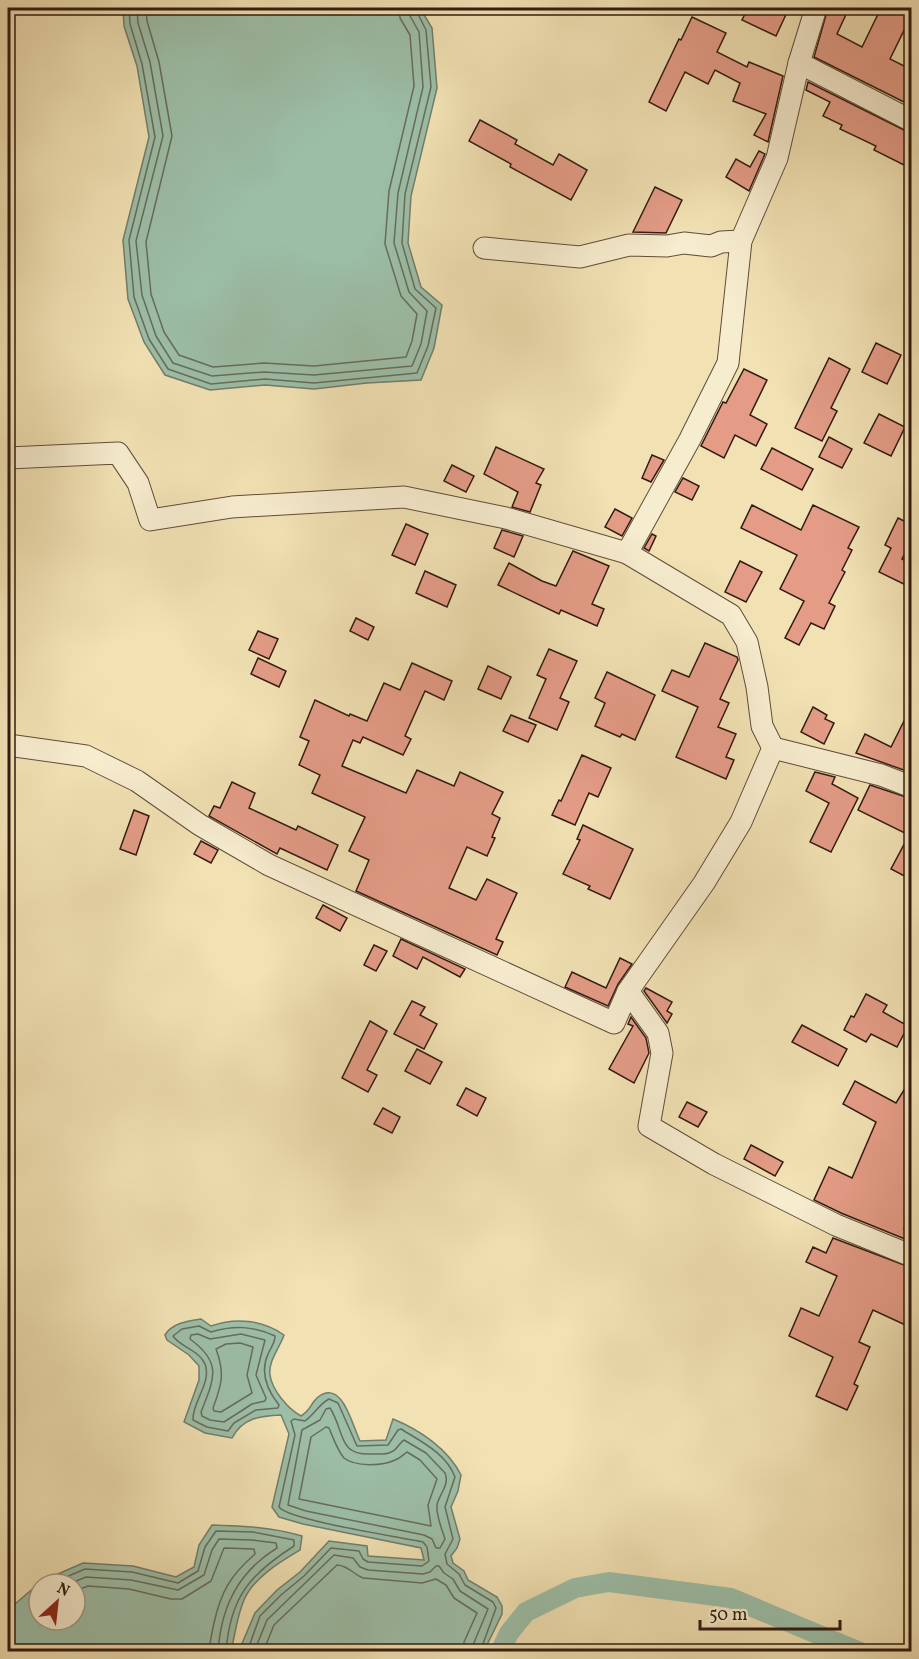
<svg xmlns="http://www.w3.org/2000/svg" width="919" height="1659" font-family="Vollkorn,serif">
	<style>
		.water { fill: #9cbea7; stroke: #727d6b; stroke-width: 1.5; fill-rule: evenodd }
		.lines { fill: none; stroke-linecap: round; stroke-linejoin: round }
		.shore { stroke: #676c5c; stroke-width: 1.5 }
		.canal { stroke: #9cbea7; stroke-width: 20 }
		.building { fill: #e49c87; stroke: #321b11; stroke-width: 1.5 }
		.street-casing { stroke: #624c3a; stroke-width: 23 }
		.street { stroke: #f6ecce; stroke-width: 21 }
	</style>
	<rect width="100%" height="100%" fill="#f1e1b3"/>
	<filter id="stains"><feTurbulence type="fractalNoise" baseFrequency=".00333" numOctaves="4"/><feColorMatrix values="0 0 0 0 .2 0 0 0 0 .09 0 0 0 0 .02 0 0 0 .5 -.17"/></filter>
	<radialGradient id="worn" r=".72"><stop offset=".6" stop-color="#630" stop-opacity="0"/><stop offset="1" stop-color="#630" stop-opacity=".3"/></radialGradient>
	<!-- water -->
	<g class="water">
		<path d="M123 8H420L432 28 437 88 411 196 408 243 421 287 442 305 434 348 421 380 367 383 314 389 265 385 210 390 165 375 144 342 128 299 123 240 149 137 137 66 124 26Z"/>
		<path d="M201 1319 211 1326C236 1317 262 1320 284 1335 280 1347 268 1361 270 1375 272 1390 288 1409 301 1416 312 1409 310 1404 317 1398 342 1377 352 1425 360 1441L386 1440 393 1419C420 1430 448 1449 461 1475L458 1491 451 1507 460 1539 457 1548 451 1556 453 1563 464 1571 468 1580 497 1597 502 1606V1614L484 1651H241V1646L255 1613 277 1590 300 1572 329 1541 367 1546 368 1556 424 1560 421 1548 303 1524 279 1517 272 1507 289 1434 281 1415C261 1416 243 1417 232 1438L205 1433 184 1422 199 1380V1366L189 1355 167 1340 165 1335C172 1323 188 1321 201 1319Z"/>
		<path d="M212 1525C243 1526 272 1527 302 1536L300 1550C280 1562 253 1578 244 1600 237 1616 235 1635 231 1651H8V1610L42 1581 83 1563 133 1566 176 1577 194 1567 199 1545ZM39 1584H75V1620H39Z"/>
	</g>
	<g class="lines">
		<!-- shore -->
		<g class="shore">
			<path d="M129 8 130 24 142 64 155 137 129 240 134 297 149 339 168 369 211 384 265 379 314 383 417 373 428 346 436 308 415 289 402 243 405 194 431 87 426 30 415 8"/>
			<path d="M137 8 138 23 150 62 163 136 136 241 142 295 156 336 173 363 212 376 264 372 314 375 412 366 421 344 427 311 409 292 394 243 398 193 423 87 419 32 409 14 408 8"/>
			<path d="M146 8 147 21 159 62 172 136 146 242 151 294 164 332 179 355 213 367 264 363 314 366 406 357 412 341 417 314 401 296 385 244 389 191 414 86 410 35 400 18 399 8"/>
			<path d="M199 1326 211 1332C234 1325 253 1326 275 1336 275 1343 271 1347 268 1354 260 1372 267 1390 279 1405L278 1408 256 1410 234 1423 228 1431 207 1427 193 1420C192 1402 212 1383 205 1364 199 1350 180 1347 173 1336L182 1329Z"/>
			<path d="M198 1334 210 1339 241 1334 265 1340 256 1375 266 1398 265 1401 252 1404 224 1422 210 1420 202 1416 201 1412C214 1379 223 1363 190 1339L191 1335Z"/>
			<path d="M240 1343 253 1347 247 1375 252 1393 221 1412 214 1411 213 1408C222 1384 225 1373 216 1349L226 1344Z"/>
			<path d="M330 1408C345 1431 337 1456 372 1454 378 1454 386 1455 391 1452 397 1450 399 1443 404 1440L426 1453 445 1473C450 1485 439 1494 437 1505 436 1516 442 1529 445 1539L440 1548H436L432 1539 424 1535 306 1511 288 1505 302 1430 320 1420 326 1409Z"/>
			<path d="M326 1427 329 1428C333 1437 337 1450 344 1458 355 1467 383 1466 395 1460 399 1459 403 1455 407 1452L420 1460 437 1479 428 1505 431 1526 299 1499 311 1437Z"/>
			<path d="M50 1584 85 1569 132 1572 178 1583 198 1571 205 1547 216 1531 253 1532 294 1540V1546C250 1574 230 1597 226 1652"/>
			<path d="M69 1584 86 1577 131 1580 178 1590 204 1575 212 1550 219 1539 252 1540 276 1543 277 1548C238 1572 221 1607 218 1652"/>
			<path d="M75 1591 88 1586 129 1589 171 1599H182L211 1581 224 1548 254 1549 255 1554C231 1575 221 1591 214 1623 212 1632 210 1642 209 1652"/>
			<path d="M247 1652 260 1616 281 1595 304 1576 331 1548 359 1551 363 1559 368 1562 422 1566 429 1561 427 1547 423 1542C400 1537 288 1520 279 1507L295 1435 291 1421 294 1419 305 1421C315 1414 319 1404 329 1399L338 1403 357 1446 388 1445 398 1430 401 1429C420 1441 446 1453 455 1477L445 1507 453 1539 445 1554 447 1564 459 1574 465 1585 493 1602 496 1608 480 1652"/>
			<path d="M254 1652 267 1620 334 1555 353 1558 360 1567 368 1570 423 1574 430 1572 436 1566H439L444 1573 453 1579 460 1591 488 1609 473 1645 472 1652"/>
			<path d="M263 1652 274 1625 337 1565C350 1566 352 1574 363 1578L422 1583 436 1579 446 1585 454 1598 477 1613 464 1642 463 1652"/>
		</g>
		<!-- canal -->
		<path class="canal" d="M500 1652 509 1633 526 1612 575 1588 609 1582 731 1598 860 1652"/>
	</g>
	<!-- building -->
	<g class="building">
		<path d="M748 8H789L776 36 742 20Z"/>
		<path d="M828 8H849L837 34 862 47 881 8H912V14L890 59 912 70V106L814 57Z"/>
		<path d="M692 17 726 33 717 52 747 67 749 62 783 76 768 142 754 135 766 114 733 101 740 83 715 70 708 84 685 72 666 111 649 102 679 39 681 40Z"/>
		<path d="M808 82 912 134V149L904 165 874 150 876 146 840 129 842 125 823 116 830 102 806 90Z"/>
		<path d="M480 120 517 140 515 144 553 165 559 154 587 170 571 200 510 167 511 164 469 141Z"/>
		<path d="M759 151 765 154 749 191 726 177 736 159 750 167Z"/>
		<path d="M655 187 682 200 666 233 633 232Z"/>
		<path d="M876 343 901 355 887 384 862 372Z"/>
		<path d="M829 358 850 369 831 408 837 411 822 441 795 428Z"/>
		<path d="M744 369 767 380 750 415 767 424 756 446 735 435 724 458 701 446 723 402 726 403Z"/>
		<path d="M879 414 905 427 891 456 864 443Z"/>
		<path d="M829 437 852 449 842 468 819 457Z"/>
		<path d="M496 447 544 469 536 483 541 485 530 512 512 507 518 492 484 474Z"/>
		<path d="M772 448 813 469 802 490 761 469Z"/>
		<path d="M652 455 664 460 651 482 642 478Z"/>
		<path d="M452 465 474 476 466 492 444 481Z"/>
		<path d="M683 478 699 486 692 500 675 492Z"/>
		<path d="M752 505 801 530 813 505 859 527 848 548 852 550 842 570 845 572 829 603 835 606 824 629 811 623 799 645 785 638 804 601 780 589 797 555 741 528Z"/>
		<path d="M615 509 632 518 622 536 605 527Z"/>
		<path d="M898 518 912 525V540L902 559 912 564V588L879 572 891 548 885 545Z"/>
		<path d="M406 524 428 534 415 565 392 555Z"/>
		<path d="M502 530 523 536 514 557 494 548Z"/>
		<path d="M652 534 656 536 649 551 644 548Z"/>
		<path d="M573 551 609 566 592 604 604 609 597 626 561 610 559 614 498 585 509 563 542 581 556 586Z"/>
		<path d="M740 561 762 572 746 602 725 592Z"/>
		<path d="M425 571 456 585 447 607 416 593Z"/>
		<path d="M356 618 374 627 368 640 350 631Z"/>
		<path d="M258 631 278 639 269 659 249 650Z"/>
		<path d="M705 643 737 657 738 660 720 699 729 703 718 727 736 734 726 757 734 760 726 779 676 757 698 707 662 691 672 670 689 677Z"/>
		<path d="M549 649 577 661 560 698 569 702 557 730 529 718 546 679 537 675Z"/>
		<path d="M258 658 286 671 279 687 251 674Z"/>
		<path d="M412 663 452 681 444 700 425 691 405 736 411 739 403 755 363 737 360 743 353 740 342 766 406 793 417 770 454 786 460 772 503 792 492 814 500 818 492 837 495 838 487 856 467 847 449 888 476 900 487 879 517 893 496 939 503 942 497 955 356 891 369 860 349 851 365 817 312 793 320 775 299 765 309 741 300 737 315 700 349 716 350 714 367 721 384 683 400 690Z"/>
		<path d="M488 666 511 677 501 699 478 689Z"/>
		<path d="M607 672 655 695 635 740 622 734 620 737 595 726 605 703 595 698Z"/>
		<path d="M912 705V773L856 753 865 734 891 747Z"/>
		<path d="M813 707 827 715 825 719 834 723 824 744 801 732Z"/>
		<path d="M511 715 536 725 528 742 503 731Z"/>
		<path d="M582 755 611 768 598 797 589 793 575 825 552 815 559 800 561 801Z"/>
		<path d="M815 772 835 777 832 784 858 798 831 852 810 842 829 803 806 791Z"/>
		<path d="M232 782 255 793 249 808 296 830 298 826 338 845 327 870 280 848 277 854 209 816 214 806 220 808Z"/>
		<path d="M870 785 912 799V880L891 869 909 835 858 810Z"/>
		<path d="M134 810 149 816 136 855 120 849Z"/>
		<path d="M583 825 633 849 610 899 588 889 590 886 563 874 580 840 577 839Z"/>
		<path d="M201 841 218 850 211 863 194 854Z"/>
		<path d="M323 905 347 918 340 931 316 918Z"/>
		<path d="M401 939 465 969 460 977 423 957 417 969 393 956Z"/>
		<path d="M374 945 387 951 376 971 364 965Z"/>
		<path d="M620 958 632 964 618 984 608 1006 565 987 572 972 606 988Z"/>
		<path d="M646 988 672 1002 667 1011 672 1014 667 1023 644 991Z"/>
		<path d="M866 994 887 1005 883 1012 908 1026 897 1047 871 1034 866 1042 844 1030 851 1016 854 1017Z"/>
		<path d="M412 1001 425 1007 420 1015 437 1024 424 1049 394 1034Z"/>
		<path d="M631 1017 646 1038 649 1053 634 1083 609 1069 633 1026 628 1024Z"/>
		<path d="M370 1021 387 1031 367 1070 377 1075 368 1092 342 1078Z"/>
		<path d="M802 1025 847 1049 838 1066 792 1042Z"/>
		<path d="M417 1049 442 1062 430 1084 405 1071Z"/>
		<path d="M912 1077V1200L906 1211 911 1213 904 1229 908 1232 905 1239 841 1213 814 1200 829 1167 852 1178 876 1122 843 1104 855 1081 896 1103Z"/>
		<path d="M466 1088 486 1098 477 1116 457 1105Z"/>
		<path d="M687 1102 707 1112 698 1127 679 1117Z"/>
		<path d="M383 1108 400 1117 392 1133 374 1124Z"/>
		<path d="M751 1145 783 1162 775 1176 744 1159Z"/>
		<path d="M833 1238 912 1268V1328L873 1310 859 1342 870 1347 854 1384 858 1386 847 1410 816 1396 833 1357 789 1336 801 1308 819 1316 837 1276 806 1262 813 1247 826 1253Z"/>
	</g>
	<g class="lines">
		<defs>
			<g id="street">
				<path d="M799 63 912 121"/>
				<path d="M484 248 580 257 629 245 667 246 684 243 711 246 721 242 741 241"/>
				<path d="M8 458 118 453 138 483 150 520 232 507 404 497 506 518 627 553"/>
				<path d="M8 745 86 756 137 781 200 825 269 865 614 1023 628 991 658 1033 662 1053 649 1126 714 1164 836 1225 912 1256"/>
				<path d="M773 748 881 775 912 787"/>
				<path d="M628 991 704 883 741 822 773 748 762 726 757 687 747 642 731 615 627 553 690 439 728 363 741 241 777 158 799 63 816 8"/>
			</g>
		</defs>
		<!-- street casing -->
		<use href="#street" class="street-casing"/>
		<!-- street -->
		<use href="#street" class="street"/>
	</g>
	<!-- margin -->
	<rect width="919" height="1659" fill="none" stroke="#f1e1b3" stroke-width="30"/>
	<rect x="9" y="9" width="901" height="1641" fill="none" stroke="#321b11" stroke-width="3"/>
	<rect x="15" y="15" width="889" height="1629" fill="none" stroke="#321b11" stroke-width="1.5"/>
	<!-- north arrow -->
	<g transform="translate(57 1602) rotate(27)"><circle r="28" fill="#f6ecce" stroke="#a89882" stroke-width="1.5"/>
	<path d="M0-4.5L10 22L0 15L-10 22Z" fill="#8f2418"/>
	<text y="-9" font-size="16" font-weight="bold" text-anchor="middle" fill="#321b11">N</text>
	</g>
	<!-- scale -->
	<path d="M700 1620v9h140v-9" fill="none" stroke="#321b11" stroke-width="3"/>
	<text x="709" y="1620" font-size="18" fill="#321b11" stroke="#f6ecce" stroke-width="4.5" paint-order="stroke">50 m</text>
	<rect width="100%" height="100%" filter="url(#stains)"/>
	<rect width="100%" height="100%" fill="url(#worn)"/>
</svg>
